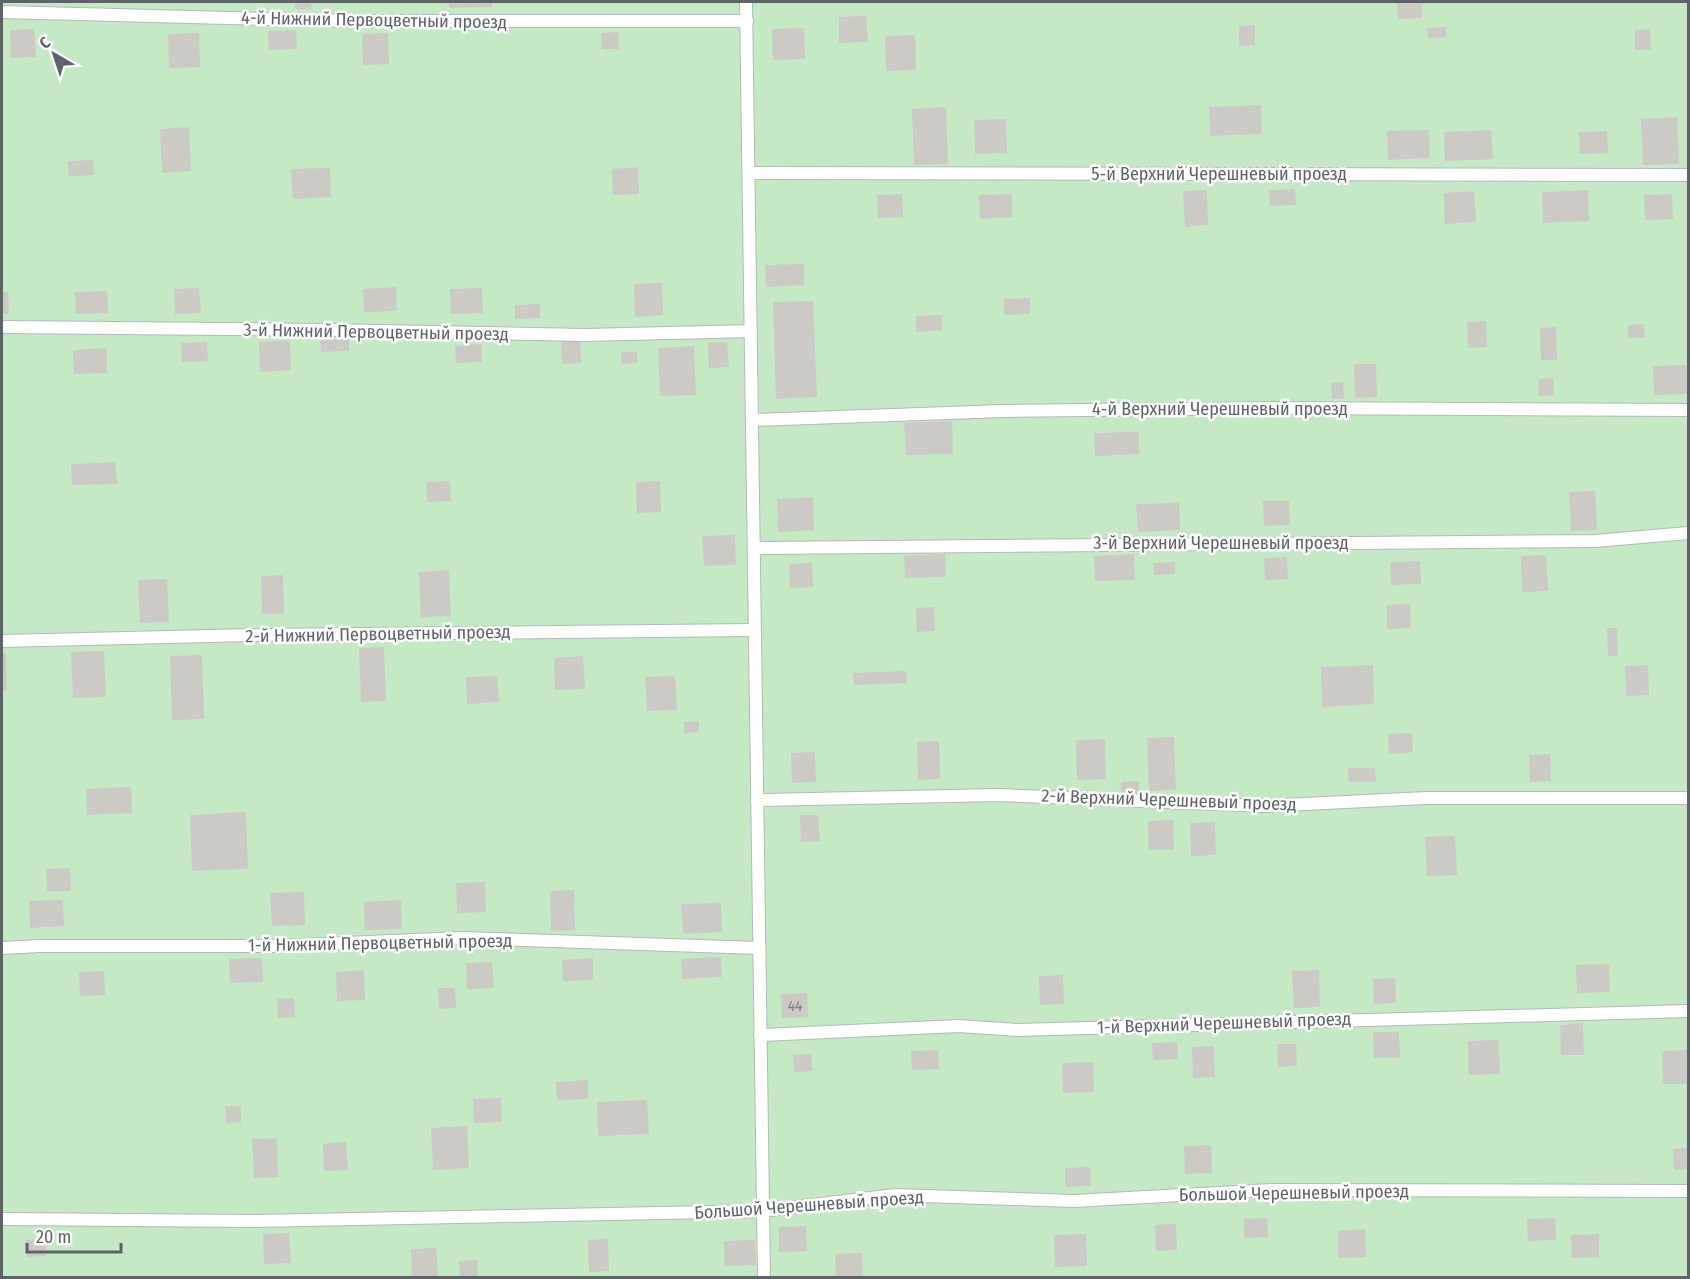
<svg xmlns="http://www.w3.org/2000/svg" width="1690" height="1279" font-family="'Fira Sans Condensed',sans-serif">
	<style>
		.green { fill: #c5e8c5 }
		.building { fill: #cccac5 }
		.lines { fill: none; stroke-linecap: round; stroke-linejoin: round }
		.lane-casing { stroke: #b5b8bc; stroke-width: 14 }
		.lane { stroke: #fff; stroke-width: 12 }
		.labels { text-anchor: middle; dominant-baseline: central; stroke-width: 5; stroke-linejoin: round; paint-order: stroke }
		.number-label { font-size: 15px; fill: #7a7d7f }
		.street-label { font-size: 18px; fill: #5f6368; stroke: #fff }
	</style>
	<rect width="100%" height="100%" fill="#f1efe8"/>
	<!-- green -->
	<rect class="green" x="2" y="2" width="1686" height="1275"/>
	<!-- building -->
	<g class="building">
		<path d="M295 2H311L312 9H295Z"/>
		<path d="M449 2H492V7L449 8Z"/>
		<path d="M1397 3H1422V18L1398 19Z"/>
		<path d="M866 16 868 42 839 43V17Z"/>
		<path d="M1255 25V45L1239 46V26Z"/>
		<path d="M1446 27V37L1428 38 1427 28Z"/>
		<path d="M804 28 805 59 773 60 772 29Z"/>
		<path d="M34 29 36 57 11 58 10 30Z"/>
		<path d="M1650 29 1651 50H1635V30Z"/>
		<path d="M296 30 297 49 269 50 268 31Z"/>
		<path d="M618 32 619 49H602L601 33Z"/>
		<path d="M199 33 200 67 169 68 168 34Z"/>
		<path d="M388 33 389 64 363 65 362 34Z"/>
		<path d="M915 35 916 70 886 71 885 36Z"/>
		<path d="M1261 105 1262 134 1210 136 1209 107Z"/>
		<path d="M946 107 948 164 914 165 912 109Z"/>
		<path d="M1677 117 1679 164 1643 165 1641 119Z"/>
		<path d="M1006 119 1007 153 975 154 974 120Z"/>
		<path d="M189 127 191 171 162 173 160 129Z"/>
		<path d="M1429 130 1430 158 1388 160 1387 131Z"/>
		<path d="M1491 130 1493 159 1445 161 1444 132Z"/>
		<path d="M1607 131 1608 153 1580 154 1579 132Z"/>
		<path d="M93 160 94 175 69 176 68 161Z"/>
		<path d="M638 167 639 194 613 195 612 169Z"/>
		<path d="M330 168 331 197 293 199 291 169Z"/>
		<path d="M1295 189 1296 205 1270 206 1269 190Z"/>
		<path d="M1207 190 1208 225 1185 227 1183 191Z"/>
		<path d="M1588 190 1589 221 1543 223 1542 192Z"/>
		<path d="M1474 191 1476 222 1445 224 1444 193Z"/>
		<path d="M902 194 903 217 878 218 877 195Z"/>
		<path d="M1012 194V217L980 219 979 195Z"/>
		<path d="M1672 194 1673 219 1645 220 1644 195Z"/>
		<path d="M804 264V285L766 287 765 265Z"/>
		<path d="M662 283 663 315 635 317 634 284Z"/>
		<path d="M396 287 397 311 364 312 363 289Z"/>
		<path d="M199 288 201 313 175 314 174 289Z"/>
		<path d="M482 288 483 313 451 314 450 289Z"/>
		<path d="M107 291 108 313 76 314 75 292Z"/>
		<path d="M2 292H8L9 314H2Z"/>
		<path d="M1030 298V314L1004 315V299Z"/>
		<path d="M813 301 817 397 776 399 773 302Z"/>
		<path d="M540 304V318L515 319V305Z"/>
		<path d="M942 315V330L916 332V316Z"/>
		<path d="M1486 321 1487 347 1468 348 1467 322Z"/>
		<path d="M1644 324 1645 338H1628V325Z"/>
		<path d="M1556 327 1557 360H1541L1540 328Z"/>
		<path d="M580 338 581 363 562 364 561 340Z"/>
		<path d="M349 339V351L321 352 320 340Z"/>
		<path d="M290 341 291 370 260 372 259 342Z"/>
		<path d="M207 342 208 361 182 362 181 343Z"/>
		<path d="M727 342 729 367 709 368 708 343Z"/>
		<path d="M482 344V362L456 363 455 346Z"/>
		<path d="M694 346 696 395 660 396 658 348Z"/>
		<path d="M107 348V373L74 374 73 350Z"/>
		<path d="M621 352H637V363L621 364Z"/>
		<path d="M1354 364H1376L1377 397 1355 398Z"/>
		<path d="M1688 365V394L1654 395 1653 366Z"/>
		<path d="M1553 378 1554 395 1539 396 1538 379Z"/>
		<path d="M1343 382 1344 399H1332L1331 383Z"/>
		<path d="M952 421 953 454 906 455 904 423Z"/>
		<path d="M1139 432V454L1095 456 1094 433Z"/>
		<path d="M115 462 117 484 72 485 71 464Z"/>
		<path d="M450 481 451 501 427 502 426 482Z"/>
		<path d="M660 481 661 512 637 513 636 482Z"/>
		<path d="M1595 491 1597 530 1571 531 1569 492Z"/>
		<path d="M813 497 814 530 778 532 777 499Z"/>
		<path d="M1263 501H1289L1290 525 1264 526Z"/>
		<path d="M1179 503 1180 530 1138 532 1136 504Z"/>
		<path d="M735 535 736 565 704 566 702 536Z"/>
		<path d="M945 554 946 577 905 578 904 556Z"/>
		<path d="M1134 554 1135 580 1095 581 1094 556Z"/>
		<path d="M1546 555 1548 591 1522 592 1521 556Z"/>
		<path d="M1287 557 1288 579 1265 580 1264 558Z"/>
		<path d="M1420 561 1421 584 1391 585 1390 562Z"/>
		<path d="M1175 562V574L1154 575 1153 563Z"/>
		<path d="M812 563 813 587 790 588 789 564Z"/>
		<path d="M449 570 451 616 421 617 419 572Z"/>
		<path d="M283 575 284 614H262L261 576Z"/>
		<path d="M167 579 169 622 140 623 138 580Z"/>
		<path d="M1410 604 1411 628 1387 629V605Z"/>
		<path d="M934 607 935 631 917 632 916 608Z"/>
		<path d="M1607 628H1617L1618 656H1608Z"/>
		<path d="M384 647 386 701 361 702 359 648Z"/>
		<path d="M104 651 106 697 73 698 71 652Z"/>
		<path d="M2 653H6L7 690 2 691Z"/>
		<path d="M202 655 204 719 172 720 170 656Z"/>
		<path d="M583 656 585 689 555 690 554 658Z"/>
		<path d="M1373 665 1374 704 1322 707 1321 667Z"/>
		<path d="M1648 665 1649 695 1626 696 1625 666Z"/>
		<path d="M906 671 907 683 854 685 853 673Z"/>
		<path d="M497 676 499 702 467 704 466 677Z"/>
		<path d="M675 676 677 710 647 711 645 677Z"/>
		<path d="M699 721V732L684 733V722Z"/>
		<path d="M1412 733 1413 752 1389 754 1388 734Z"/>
		<path d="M1174 737 1176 790 1149 791 1147 738Z"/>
		<path d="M1105 739 1106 779 1077 780 1076 740Z"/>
		<path d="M939 741 940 779 918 780 917 742Z"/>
		<path d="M815 752 816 782 792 783 791 753Z"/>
		<path d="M1550 754 1551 781 1530 782 1529 755Z"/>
		<path d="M1348 768H1375L1376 782H1349Z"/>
		<path d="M1139 781 1140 797H1122L1121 782Z"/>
		<path d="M131 787 132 813 87 815 86 789Z"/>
		<path d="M246 812 248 869 192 871 190 815Z"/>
		<path d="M800 815H818L820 841 801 842Z"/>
		<path d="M1173 820 1174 850H1149L1148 821Z"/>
		<path d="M1215 822 1216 855 1191 856 1190 823Z"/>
		<path d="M1455 836 1457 875 1427 876 1425 837Z"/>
		<path d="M70 868 71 891H47L46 869Z"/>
		<path d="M485 882 486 912 457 913 456 883Z"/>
		<path d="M574 890 575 930 551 931 550 891Z"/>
		<path d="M304 892 305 925 272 926 270 893Z"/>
		<path d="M63 900 64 926 30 928 29 901Z"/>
		<path d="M401 900 402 929 365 930 364 902Z"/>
		<path d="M721 903 722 932 683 934 681 904Z"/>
		<path d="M721 957 722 977 682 979 681 959Z"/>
		<path d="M262 958 263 982 230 983 229 959Z"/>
		<path d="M593 958V980L563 981 562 960Z"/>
		<path d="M492 962 494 988 467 989 466 963Z"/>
		<path d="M1609 964 1610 992 1577 993 1576 965Z"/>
		<path d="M364 970 365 1000 337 1001 336 972Z"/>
		<path d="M1319 970 1320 1007 1294 1008 1292 971Z"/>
		<path d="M104 971 105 995 80 996 79 972Z"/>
		<path d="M1063 975 1064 1004 1040 1005 1039 976Z"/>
		<path d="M1395 978 1396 1003 1374 1004 1373 979Z"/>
		<path d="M438 988H455L456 1008 439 1009Z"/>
		<path d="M807 993 808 1017 782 1018 781 994Z"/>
		<path d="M294 998 295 1017 278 1018 277 999Z"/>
		<path d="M1583 1023 1584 1055H1561L1560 1025Z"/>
		<path d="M1373 1032H1399L1400 1058H1374Z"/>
		<path d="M1498 1040 1500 1074 1469 1075 1468 1041Z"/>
		<path d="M1177 1042 1178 1059 1153 1060 1152 1043Z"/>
		<path d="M1277 1044H1296L1297 1066 1278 1067Z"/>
		<path d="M1214 1046 1215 1077 1193 1078 1192 1047Z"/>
		<path d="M938 1050 939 1069 912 1070 911 1051Z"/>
		<path d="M1688 1050V1084H1663L1662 1051Z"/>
		<path d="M811 1054 812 1071 794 1072 793 1055Z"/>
		<path d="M1093 1062 1094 1092 1063 1093 1062 1063Z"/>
		<path d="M588 1080V1099L557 1100 556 1082Z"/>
		<path d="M501 1098 502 1122 474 1123 473 1099Z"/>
		<path d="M647 1100 649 1134 598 1136 597 1102Z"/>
		<path d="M225 1106H241V1122L226 1123Z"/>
		<path d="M467 1126 469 1168 433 1170 431 1128Z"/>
		<path d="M277 1138 278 1177 254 1178 252 1139Z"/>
		<path d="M346 1142 348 1170 324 1171 323 1144Z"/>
		<path d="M1211 1145 1212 1173 1185 1174 1184 1146Z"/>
		<path d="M1688 1148V1169L1674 1170 1673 1149Z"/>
		<path d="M1090 1167 1091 1186 1065 1187V1168Z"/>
		<path d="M1267 1218 1268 1237 1244 1238V1219Z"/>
		<path d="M1555 1218 1556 1240 1528 1241 1527 1219Z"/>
		<path d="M1176 1224 1177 1250 1156 1251 1155 1225Z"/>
		<path d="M806 1226 807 1251 779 1252V1227Z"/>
		<path d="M1365 1229 1366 1257 1338 1258V1231Z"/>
		<path d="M289 1233 291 1263 264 1264 263 1234Z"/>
		<path d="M1086 1234 1087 1266 1055 1267 1054 1235Z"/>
		<path d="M1599 1234V1257L1572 1258 1571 1235Z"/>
		<path d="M45 1239 46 1256 27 1257 26 1240Z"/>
		<path d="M608 1239 609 1271 589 1272 588 1240Z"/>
		<path d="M755 1240 756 1265 725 1266 724 1241Z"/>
		<path d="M436 1248 438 1278H412L411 1249Z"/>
		<path d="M862 1253 863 1278H836L835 1254Z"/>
		<path d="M477 1260 478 1278H460L459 1261Z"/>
	</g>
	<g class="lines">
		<defs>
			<g id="lane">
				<path d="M746 2 764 1278"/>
				<path d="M2 12 346 21H747"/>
				<path d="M749 173 1688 175"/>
				<path d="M2 327 329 330 585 335 751 331"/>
				<path d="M752 420 1003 411 1273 408 1688 410"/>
				<path d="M754 548 1595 541 1688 533"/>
				<path d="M2 641 252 635 755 630"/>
				<path d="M757 800 997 795 1265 806 1426 798H1688"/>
				<path d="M2 948 39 946H275L462 938 759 948"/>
				<path d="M760 1035 959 1026 1018 1030 1688 1011"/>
				<path d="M2 1219 253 1221 762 1211 895 1195 1074 1201 1272 1190 1688 1191"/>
			</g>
		</defs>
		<!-- lane casing -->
		<use href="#lane" class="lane-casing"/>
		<!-- lane -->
		<use href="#lane" class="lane"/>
	</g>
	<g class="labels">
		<!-- number labels -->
		<g class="number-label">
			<text x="795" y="1006">44</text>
		</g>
		<!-- street labels -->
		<g class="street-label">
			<text transform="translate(374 20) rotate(1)">4-й Нижний Первоцветный проезд</text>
			<text x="1219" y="174">5-й Верхний Черешневый проезд</text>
			<text transform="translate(376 332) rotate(1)">3-й Нижний Первоцветный проезд</text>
			<text x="1220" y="409">4-й Верхний Черешневый проезд</text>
			<text x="1221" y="543">3-й Верхний Черешневый проезд</text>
			<text transform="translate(378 634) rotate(-1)">2-й Нижний Первоцветный проезд</text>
			<text transform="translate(1169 800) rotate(2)">2-й Верхний Черешневый проезд</text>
			<text transform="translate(380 943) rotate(-1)">1-й Нижний Первоцветный проезд</text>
			<text transform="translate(1224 1023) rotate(-2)">1-й Верхний Черешневый проезд</text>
			<text transform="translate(1294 1193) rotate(-1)">Большой Черешневый проезд</text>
			<text transform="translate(809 1205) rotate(-4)">Большой Черешневый проезд</text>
		</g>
	</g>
	<!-- border -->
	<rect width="1690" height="1279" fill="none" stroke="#5f6368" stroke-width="6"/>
	<!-- north arrow -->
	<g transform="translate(54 54) rotate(321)" stroke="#ffffff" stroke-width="4.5" paint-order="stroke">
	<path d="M0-4.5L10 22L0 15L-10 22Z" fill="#5f6368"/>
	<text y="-9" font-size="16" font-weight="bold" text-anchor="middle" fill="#5f6368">С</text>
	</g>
	<!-- scale -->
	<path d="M27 1243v9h94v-9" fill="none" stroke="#5f6368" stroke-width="3"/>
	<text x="36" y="1243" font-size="18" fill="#5f6368" stroke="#ffffff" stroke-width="4.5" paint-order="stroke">20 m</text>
</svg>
